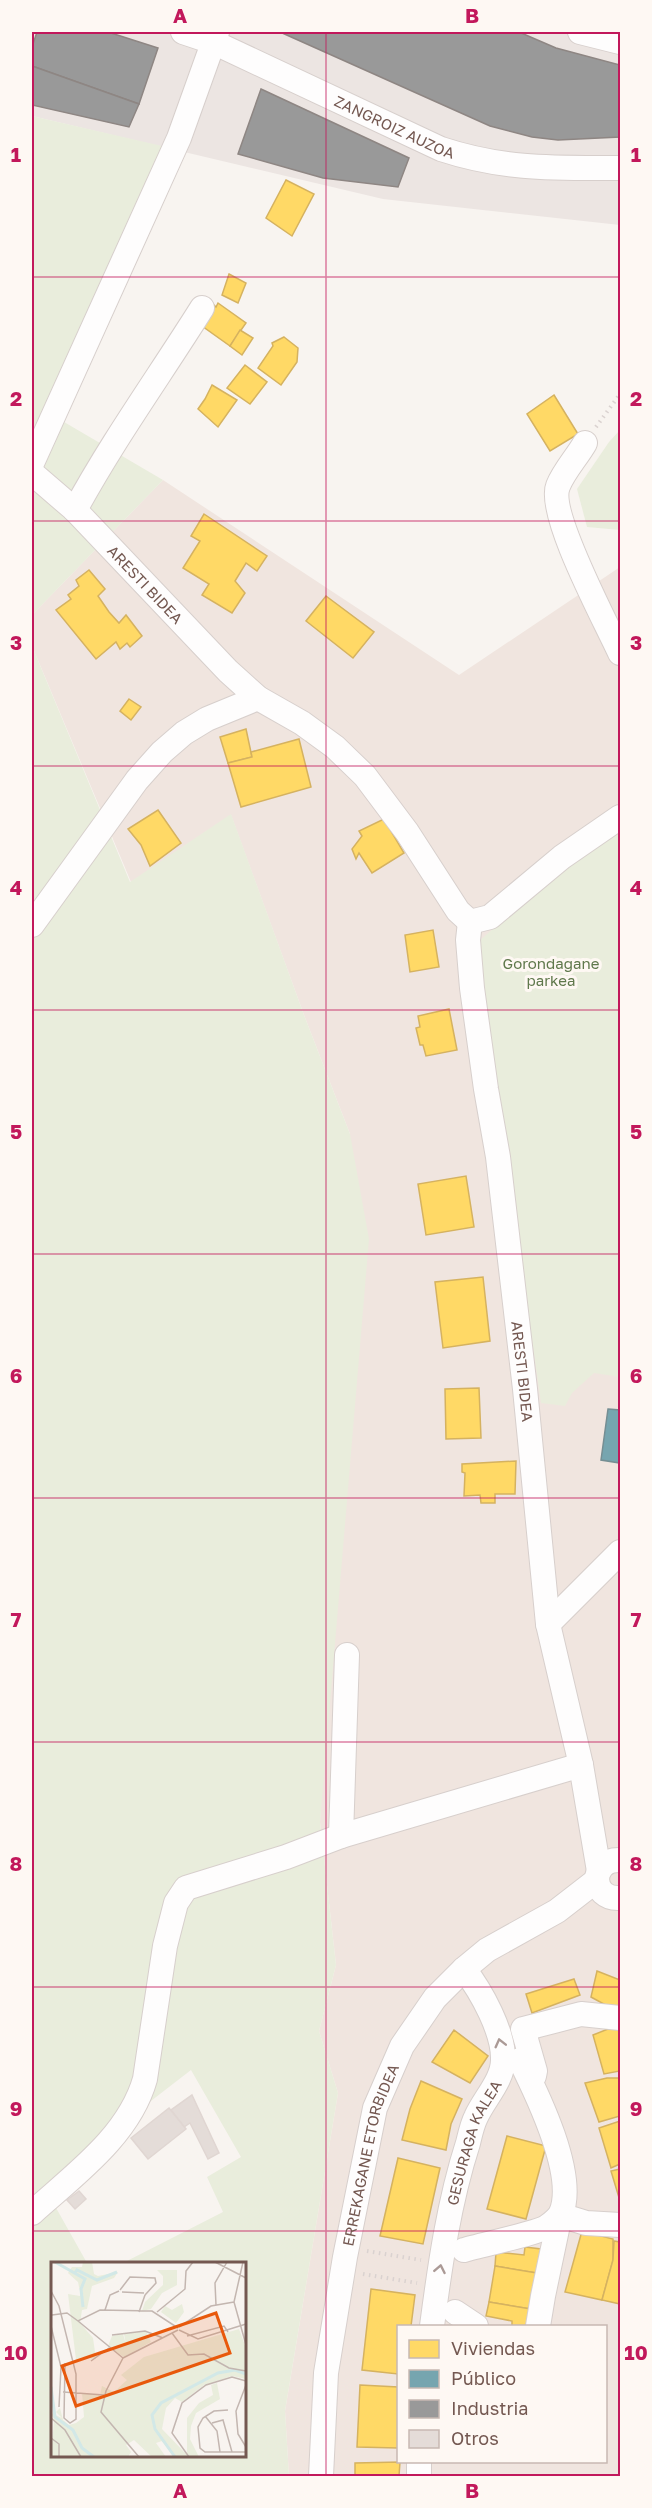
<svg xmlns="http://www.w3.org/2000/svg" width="652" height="2508" font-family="'Golos Text',sans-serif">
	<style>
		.residential { fill: #f0e5df; fill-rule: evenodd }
		.industrial { fill: #ece5e2 }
		.green { fill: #e9eddc; fill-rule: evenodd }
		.homes { fill: #ffd966; stroke: #d5b260; stroke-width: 1.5 }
		.public { fill: #76a5af; stroke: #758e93; stroke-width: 1.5 }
		.industry { fill: #999; stroke: #8e8683; stroke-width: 1.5 }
		.building { fill: #e4dcd8; stroke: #e0d6d2; stroke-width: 1.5 }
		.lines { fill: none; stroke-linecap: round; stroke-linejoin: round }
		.minor-casing { stroke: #d7cfcc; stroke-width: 26 }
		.path { stroke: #dad2d0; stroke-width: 4; stroke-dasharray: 1.5 4.5; stroke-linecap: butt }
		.minor { stroke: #fefdfd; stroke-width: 24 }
		.oneway { stroke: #ab9a96 }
		.grid { fill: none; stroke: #c2185b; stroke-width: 1.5; stroke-opacity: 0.55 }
		.labels { text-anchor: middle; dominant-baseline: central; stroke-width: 6; stroke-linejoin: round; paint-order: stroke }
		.street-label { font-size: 15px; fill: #745851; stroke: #fef8f3 }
		.park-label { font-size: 15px; fill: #5f784b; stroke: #fef8f3 }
		.inset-river { fill: none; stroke: #d2e8e7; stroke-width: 3 }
		.inset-road { fill: none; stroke: #c3b6b0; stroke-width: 1.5 }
		.view { fill: #e8590c; fill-opacity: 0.15; stroke: #e8590c; stroke-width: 3 }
		.inset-edge { fill: none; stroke: #745851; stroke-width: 3 }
		.neatline { fill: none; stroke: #c2185b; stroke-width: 2 }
		.grid-label { font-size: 20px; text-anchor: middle; font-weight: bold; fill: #c2185b }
	</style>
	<rect width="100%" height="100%" fill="#f8f4f0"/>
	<!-- residential -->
	<path class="residential" d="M163 480 459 675 620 567V2476H289L285 2411 338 2093 319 2031 336 1965 320 1822 350 1134 304 1015 231 815 131 882 32 646V615ZM398 2326H606V2462H398Z"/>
	<!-- industrial -->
	<path class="industrial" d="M32 32H620V225L383 199 32 116Z"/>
	<!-- green -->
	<g class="green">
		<path d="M32 116 162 146 47 412 163 480 32 615Z"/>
		<path d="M620 430V530L587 527 577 489 609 442Z"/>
		<path d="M32 646 130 882 231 814 304 1015 350 1134 369 1239 320 1822 336 1965 319 2031 338 2093 285 2411 289 2476H32ZM191 2070 241 2157 207 2177 223 2212 123 2263 244 2264V2456H52V2264L87 2263 55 2206 138 2111Z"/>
		<path d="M620 828V1377L594 1373 572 1393 565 1406 541 1403 476 944 578 852Z"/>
	</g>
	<!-- homes -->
	<g class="homes">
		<path d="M286 180 314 194 292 236 266 218Z"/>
		<path d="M229 274 246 283 238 303 222 295Z"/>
		<path d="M212 303 216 307 218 303 246 323 230 346 202 326Z"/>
		<path d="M240 330 253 338 242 355 230 346Z"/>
		<path d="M284 337 298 348 297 362 281 385 258 368 273 346 272 343Z"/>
		<path d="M245 365 267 382 250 404 227 388Z"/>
		<path d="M212 385 237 400 218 427 198 409 205 399Z"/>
		<path d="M554 395 578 434 550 451 527 414Z"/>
		<path d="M204 514 267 556 257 571 246 563 235 581 245 593 232 613 202 595 209 584 183 568 200 541 191 536Z"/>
		<path d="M89 570 105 589 98 596 109 612 119 623 126 615 142 636 130 647 127 643 120 649 116 642 96 659 56 610 71 599 68 595 79 586 76 580Z"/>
		<path d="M326 596 374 632 353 658 306 621Z"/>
		<path d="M129 699 141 707 131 720 120 711Z"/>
		<path d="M246 729 252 757 228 763 220 737Z"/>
		<path d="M299 739 311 787 241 807 228 763 252 757 251 752Z"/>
		<path d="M158 810 181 843 150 866 141 845 128 829Z"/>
		<path d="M384 819 404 853 372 873 359 853 356 859 352 849 362 836 359 831Z"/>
		<path d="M433 930 439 967 410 972 405 935Z"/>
		<path d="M449 1009 457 1050 426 1056 423 1045H420L416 1028 420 1027 418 1016Z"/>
		<path d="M466 1176 474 1227 426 1235 418 1184Z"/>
		<path d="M483 1277 490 1341 443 1348 435 1282Z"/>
		<path d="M479 1388 481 1438 446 1439 445 1389Z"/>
		<path d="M516 1461 515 1494H495V1503H481L480 1495 464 1496 465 1473 462 1472V1464Z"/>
		<path d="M597 1971 620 1980V2007L611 2008 591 1997Z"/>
		<path d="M574 1979 580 1995 532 2013 526 1994Z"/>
		<path d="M613 2027H620V2071L604 2074 593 2035Z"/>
		<path d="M454 2030 488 2056 470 2083 432 2062Z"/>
		<path d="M607 2078H620V2116L599 2122 585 2083Z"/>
		<path d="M421 2081 462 2099 451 2124 446 2150 402 2140 410 2109Z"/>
		<path d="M620 2121V2164L611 2168 599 2128Z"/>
		<path d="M507 2136 546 2146 526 2219 487 2209Z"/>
		<path d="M398 2158 440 2168 423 2244 380 2236Z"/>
		<path d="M620 2169V2201L611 2171Z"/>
		<path d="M582 2231 613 2239V2260L602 2300 565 2292Z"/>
		<path d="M614 2241 620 2242V2304L602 2300 613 2260Z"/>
		<path d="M525 2247 541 2249 537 2273 495 2266 496 2252 524 2255Z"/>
		<path d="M495 2266 537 2273 531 2309 489 2302Z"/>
		<path d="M371 2289 415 2295 411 2326H398V2374L362 2370Z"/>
		<path d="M489 2302 531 2309 527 2326H512V2321L486 2316Z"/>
		<path d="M360 2385 398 2387V2448L357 2447Z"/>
		<path d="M400 2462 399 2476H355V2463Z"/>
	</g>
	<!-- public -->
	<path class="public" d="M608 1409 620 1410V1463L601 1460Z"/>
	<!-- industry -->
	<g class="industry">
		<path d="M37 32H108L158 48 139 104 32 66V47Z"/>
		<path d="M280 32H519L556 48 620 65V137L558 140 532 137 490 126Z"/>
		<path d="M32 66 139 104 129 127 32 105Z"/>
		<path d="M261 89 409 158 398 187 323 178 238 154Z"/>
	</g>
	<!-- building -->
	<g class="building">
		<path d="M192 2095 219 2153 208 2159 190 2123 184 2127 171 2110Z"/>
		<path d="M169 2108 186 2129 148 2159 131 2138Z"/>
		<path d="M79 2191 86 2199 75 2209 67 2200Z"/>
	</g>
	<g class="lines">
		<defs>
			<g id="minor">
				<path id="s1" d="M183 32 213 42 441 149C505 170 555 168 620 168"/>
				<path d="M580 32 620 42"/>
				<path d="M585 443C577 457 564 471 558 486 547 513 606 622 620 653"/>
				<path d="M32 463 179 138 217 32"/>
				<path id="s2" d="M32 473 75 510 228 671 258 698 302 723 335 747 365 776 407 832 458 911 470 922"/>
				<path d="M75 510C113 440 160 375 202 308"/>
				<path id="s3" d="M470 922 468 940 472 988 486 1089 498 1157 525 1389 548 1624 581 1765 599 1871"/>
				<path d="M470 922 490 917 562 857 620 817"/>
				<path d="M32 925 137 780 162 752 184 733 207 719 258 698"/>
				<path d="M548 1624 620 1552"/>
				<path d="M341 1836 347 1655"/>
				<path d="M620 1860C589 1859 590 1900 620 1898"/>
				<path d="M534 2076 535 2071 523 2029 581 2014 620 2018"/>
				<path d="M32 2213C74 2175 129 2136 145 2079L165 1946 176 1903 186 1888 286 1857 341 1836 581 1765"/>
				<path d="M464 2250C480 2245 539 2233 548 2226 552 2223 559 2217 561 2213 577 2175 537 2094 520 2060"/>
				<path d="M455 2312 476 2326"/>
				<path id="s4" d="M432 2326C440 2265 449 2202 468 2143 470 2135 472 2125 476 2117 484 2099 503 2080 503 2060 504 2032 481 1991 464 1969"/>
				<path d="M538 2326 543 2296 560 2215 586 2223 620 2225"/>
				<path id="s5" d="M321 2476 326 2373 345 2257 375 2108 402 2046 435 1998 464 1969 487 1950 557 1911 597 1880"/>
				<path d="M419 2476V2462"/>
			</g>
		</defs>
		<!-- minor casing -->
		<use href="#minor" class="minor-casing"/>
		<!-- path -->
		<g class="path">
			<path d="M596 427 620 394"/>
			<path d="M367 2251 421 2260"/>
			<path d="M363 2274 417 2283"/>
		</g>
		<!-- minor -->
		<use href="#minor" class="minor"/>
	</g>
	<!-- one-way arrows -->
	<defs><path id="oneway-chevron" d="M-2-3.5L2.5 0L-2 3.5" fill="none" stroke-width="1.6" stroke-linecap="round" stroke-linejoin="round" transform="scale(1.5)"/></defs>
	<g class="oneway">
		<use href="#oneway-chevron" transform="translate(500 2043) rotate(-104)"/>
		<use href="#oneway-chevron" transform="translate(440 2269) rotate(-79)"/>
	</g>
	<!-- grid -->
	<path class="grid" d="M326 32V2476M32 277H620M32 521H620M32 766H620M32 1010H620M32 1254H620M32 1498H620M32 1742H620M32 1987H620M32 2231H620"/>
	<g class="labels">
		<!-- street labels -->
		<g class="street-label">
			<text stroke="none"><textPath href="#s1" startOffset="232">ZANGROIZ AUZOA</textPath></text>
			<text stroke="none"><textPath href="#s2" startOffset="159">ARESTI BIDEA</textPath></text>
			<text stroke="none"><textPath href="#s3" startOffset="453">ARESTI BIDEA</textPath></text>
			<text stroke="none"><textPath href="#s4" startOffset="189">GESURAGA KALEA</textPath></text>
			<text stroke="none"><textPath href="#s5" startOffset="326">ERREKAGANE ETORBIDEA</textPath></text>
		</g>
		<!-- park labels -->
		<g class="park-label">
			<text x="551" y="963">Gorondagane<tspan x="551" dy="17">parkea</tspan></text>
		</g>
	</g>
	<!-- overview -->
	<g transform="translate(51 2262)">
		<rect width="195" height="195" fill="#f8f4f0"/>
		<path d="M32 0H41L43 12 47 14 67 10 63 16 41 24 36 47 31 48 29 61 42 76 45 97 31 95 25 98 17 32 29 34V29L27 20 17 11 21 5H31ZM106 8H126V23L111 31 100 47 91 49 94 40 112 23V14ZM131 42 133 50 125 61 110 50 114 44 121 48ZM188 67 195 86V117L181 114 153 123 131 140 124 136 115 146 111 167 136 193V156L148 141 162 133 160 123 166 121 169 137 145 151 140 164 139 177 148 195H123L111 179 105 181 115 195H101L83 178 75 183 80 190 77 195H0L3 158 0 151 11 156 5 150 9 146 12 158 18 163 25 161 33 155 31 131 49 133 51 124 63 130 76 118 70 113 93 95ZM95 69 100 80 73 95 57 84 61 74 72 72 75 82 73 72Z" fill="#e9eddc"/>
		<path class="inset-river" d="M4 0 34 17 30 27 32 45M23 12 26 8 46 18 66 10M0 125 4 155 22 168 31 186 43 195M124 195 104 167 101 153 110 141 167 111 184 108 195 112"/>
		<path class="inset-road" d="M164 0 195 16M192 0 183 40 195 83M69 28 79 15 104 16 105 21 94 33M0 29 8 44 25 112V157L19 161 13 156 14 101M71 30 93 31M165 43 164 21 176 0M54 48 59 33 68 29M88 50 94 33M106 50 134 27 135 9 142 0M1 53 16 51 27 59 49 48 101 49 127 66M27 59 72 96M0 64 10 105 8 145M128 65 160 44 183 40M128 68 147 77 195 62M121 71 137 93 153 92 178 106 195 109M61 73 94 69 112 76M136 74 173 64 177 70M72 96 55 129 50 150 88 195M72 96 127 68M40 99 58 86M195 123 185 149 187 172 195 185M12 130 53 133M177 148 163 149 152 156 147 165 149 186 154 190H195M154 154 166 169 169 190M0 156 14 168 30 195M161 161 172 158 181 190M0 176 8 182V195M138 195 121 171 131 141 155 123 181 115 195 119"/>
		<path class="view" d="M165 51 179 91 25 144 11 104Z"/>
		<rect width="195" height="195" class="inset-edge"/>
	</g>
	<!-- border -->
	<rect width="652" height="2508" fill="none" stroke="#fef8f3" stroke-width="66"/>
	<!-- legend -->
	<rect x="397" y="2325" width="210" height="138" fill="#fef8f3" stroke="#c7b8b2" stroke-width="1.5"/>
	<rect x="409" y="2340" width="30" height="18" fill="#ffd966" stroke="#c7b8b2" stroke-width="1.5"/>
	<text x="451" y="2355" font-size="18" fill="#745851">Viviendas</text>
	<rect x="409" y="2370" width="30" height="18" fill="#76a5af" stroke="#c7b8b2" stroke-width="1.5"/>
	<text x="451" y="2385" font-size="18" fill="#745851">Público</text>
	<rect x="409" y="2400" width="30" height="18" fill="#999999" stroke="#c7b8b2" stroke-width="1.5"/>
	<text x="451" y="2415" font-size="18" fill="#745851">Industria</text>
	<rect x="409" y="2430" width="30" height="18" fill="#e4dcd8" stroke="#c7b8b2" stroke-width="1.5"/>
	<text x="451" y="2445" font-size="18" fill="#745851">Otros</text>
	<rect x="33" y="33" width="586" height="2442" class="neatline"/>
	<g class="grid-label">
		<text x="180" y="23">A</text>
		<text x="472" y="23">B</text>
		<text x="16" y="162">1</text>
		<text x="636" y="162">1</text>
		<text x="16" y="406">2</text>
		<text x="636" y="406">2</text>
		<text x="16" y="650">3</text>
		<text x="636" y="650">3</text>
		<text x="16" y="895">4</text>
		<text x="636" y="895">4</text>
		<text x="16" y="1139">5</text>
		<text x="636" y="1139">5</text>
		<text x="16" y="1383">6</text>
		<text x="636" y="1383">6</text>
		<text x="16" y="1627">7</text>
		<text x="636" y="1627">7</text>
		<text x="16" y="1871">8</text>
		<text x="636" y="1871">8</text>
		<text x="16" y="2116">9</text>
		<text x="636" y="2116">9</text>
		<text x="16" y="2360">10</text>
		<text x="636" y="2360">10</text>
		<text x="180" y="2498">A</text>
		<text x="472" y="2498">B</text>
	</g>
</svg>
